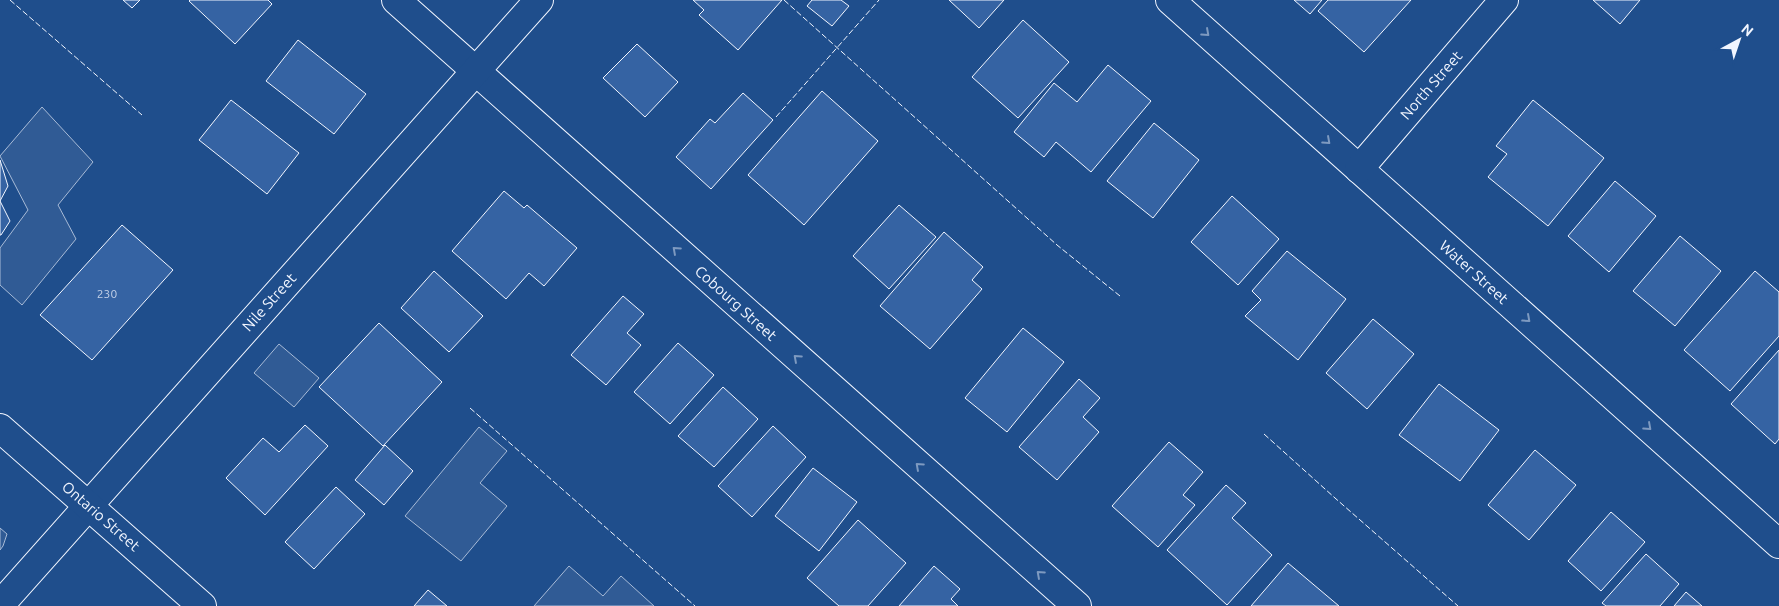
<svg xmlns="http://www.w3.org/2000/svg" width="1779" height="606" font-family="Ubuntu,sans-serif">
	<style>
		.built { fill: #305b95; stroke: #a8bbd7 }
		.building { fill: #3563a3; stroke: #f2f6ff }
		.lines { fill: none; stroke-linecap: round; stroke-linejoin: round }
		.minor-casing { stroke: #f2f6ff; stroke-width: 30 }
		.primary-casing { stroke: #f2f6ff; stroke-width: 30 }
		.minor { stroke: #1f4e8c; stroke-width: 28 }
		.primary { stroke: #1f4e8c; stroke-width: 28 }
		.fence { stroke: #f2f6ff; stroke-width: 1; stroke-dasharray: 6 2.5; stroke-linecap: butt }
		.oneway { stroke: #7e9ac0 }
		.labels { text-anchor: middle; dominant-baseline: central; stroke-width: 4; stroke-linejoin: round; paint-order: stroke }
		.number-label { font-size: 12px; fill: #c3d1e8 }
		.street-label { font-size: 15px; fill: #f2f6ff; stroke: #1f4e8c }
	</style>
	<rect width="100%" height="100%" fill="#1f4e8c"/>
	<!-- built -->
	<g class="built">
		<path d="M42 107 93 162 58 205 76 239 22 305 0 285V248L28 210 0 156Z"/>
		<path d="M279 344 319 378 294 407 254 373Z"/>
		<path d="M479 427 507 451 480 483 507 506 461 561 405 516Z"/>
		<path d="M0 528 7 534 3 546 0 550Z"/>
		<path d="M569 566 603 596 621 576 654 606H534Z"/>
	</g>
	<!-- building -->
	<g class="building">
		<path d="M123 0H140L132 8Z"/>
		<path d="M190 0H268L272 4 235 44 189 1Z"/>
		<path d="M693 0H782L738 50 699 15 704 10Z"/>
		<path d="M812 0H841L849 6 832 26 807 6Z"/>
		<path d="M949 0H1004L979 28Z"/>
		<path d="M1294 0H1322L1310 14Z"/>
		<path d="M1328 0H1411L1364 52 1318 11Z"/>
		<path d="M1593 0H1640L1620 24Z"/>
		<path d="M1023 20 1069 62 1018 118 972 77Z"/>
		<path d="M298 40 366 94 334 134 266 81Z"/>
		<path d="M637 44 678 82 645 117 603 78Z"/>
		<path d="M1108 65 1151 101 1091 172 1056 142 1044 157 1014 132 1054 83 1077 102Z"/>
		<path d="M822 91 878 141 804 225 748 175Z"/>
		<path d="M743 93 773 120 711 189 676 157 710 119 715 123Z"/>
		<path d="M231 100 299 153 267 194 199 140Z"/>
		<path d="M1533 100 1604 158 1548 226 1488 177 1507 154 1496 146Z"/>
		<path d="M1154 123 1199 160 1153 218 1107 181Z"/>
		<path d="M0 160 8 186 0 201 10 221 1 235H0Z"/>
		<path d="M1615 181 1656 216 1609 272 1568 236Z"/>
		<path d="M504 191 524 208 527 205 577 248 544 286 529 273 506 299 452 251Z"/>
		<path d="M1232 196 1279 239 1238 285 1191 242Z"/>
		<path d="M899 205 936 237 889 289 853 256Z"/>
		<path d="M122 225 173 270 92 360 40 315Z"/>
		<path d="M944 232 983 267 972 280 982 289 930 349 880 306Z"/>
		<path d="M1680 236 1721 271 1675 326 1633 291Z"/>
		<path d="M1287 251 1346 299 1298 360 1245 316 1261 300 1252 291Z"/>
		<path d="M434 271 483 316 449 352 401 308Z"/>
		<path d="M1755 271 1779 292V336L1730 391 1684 350Z"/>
		<path d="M623 296 644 314 627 333 641 345 606 385 571 355Z"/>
		<path d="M1373 319 1414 354 1367 409 1326 373Z"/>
		<path d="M379 323 442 382 383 446 319 387Z"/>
		<path d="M1023 328 1064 362 1007 432 965 398Z"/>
		<path d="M678 343 714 375 670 424 634 392Z"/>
		<path d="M1779 350V439L1775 444 1731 404Z"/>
		<path d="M1079 379 1100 398 1083 417 1099 432 1057 480 1019 447Z"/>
		<path d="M1439 384 1499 430 1460 481 1399 435Z"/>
		<path d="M723 387 758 419 714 467 678 436Z"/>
		<path d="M305 425 328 446 265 515 226 478 263 438 279 452Z"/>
		<path d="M773 426 806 457 752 517 718 486Z"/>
		<path d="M1169 442 1203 472 1183 495 1195 505 1158 547 1112 506Z"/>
		<path d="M385 445 413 471 384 505 355 480Z"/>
		<path d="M1535 450 1576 485 1529 540 1488 505Z"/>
		<path d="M813 468 857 502 819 551 775 516Z"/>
		<path d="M1226 485 1246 503 1232 518 1272 555 1227 605 1167 550Z"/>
		<path d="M336 487 365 514 314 569 285 542Z"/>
		<path d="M1611 512 1645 542 1601 591 1568 561Z"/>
		<path d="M858 520 906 563 868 606H839L807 578Z"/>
		<path d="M1646 554 1679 584 1660 606H1606L1602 603Z"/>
		<path d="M1288 563 1339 606H1251Z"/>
		<path d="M934 566 960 589 951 599 958 606H899Z"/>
		<path d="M428 590 447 606H414Z"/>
		<path d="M1686 592 1702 606H1674Z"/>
	</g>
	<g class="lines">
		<defs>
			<g id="minor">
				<path d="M396 0 1077 606"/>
				<path d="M1170 0 1779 544"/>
				<path d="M1359 169 1504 0"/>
				<path d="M0 605 539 0"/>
			</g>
			<path id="primary" d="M0 428 202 606"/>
		</defs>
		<!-- minor casing -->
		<use href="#minor" class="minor-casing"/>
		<!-- primary casing -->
		<use href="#primary" class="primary-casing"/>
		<!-- minor -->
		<use href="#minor" class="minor"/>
		<!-- primary -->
		<use href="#primary" class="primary"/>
		<!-- fence -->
		<g class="fence">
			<path d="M10 0 142 115"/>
			<path d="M784 0 1057 245 1120 296"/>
			<path d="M776 117 879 0"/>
			<path d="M470 408 695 606"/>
			<path d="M1264 434 1335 498 1458 606"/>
		</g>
	</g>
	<!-- one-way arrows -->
	<defs><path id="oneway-chevron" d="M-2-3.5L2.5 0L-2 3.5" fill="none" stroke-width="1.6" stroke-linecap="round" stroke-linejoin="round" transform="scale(1.25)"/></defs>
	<g class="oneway">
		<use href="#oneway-chevron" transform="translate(1206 33) rotate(42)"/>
		<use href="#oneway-chevron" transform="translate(1327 141) rotate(42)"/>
		<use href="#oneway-chevron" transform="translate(676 250) rotate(-138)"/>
		<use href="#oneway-chevron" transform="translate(1527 319) rotate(42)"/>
		<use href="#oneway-chevron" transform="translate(797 358) rotate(-138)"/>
		<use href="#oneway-chevron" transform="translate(1648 427) rotate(42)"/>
		<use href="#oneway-chevron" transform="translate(919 466) rotate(-138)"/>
		<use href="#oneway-chevron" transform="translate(1040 574) rotate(-138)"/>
	</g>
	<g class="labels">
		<!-- number labels -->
		<g class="number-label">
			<text x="107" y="293">230</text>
		</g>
		<!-- street labels -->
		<g class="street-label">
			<text transform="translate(1431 85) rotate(-49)">North Street</text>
			<text transform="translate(1474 272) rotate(42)">Water Street</text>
			<text transform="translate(269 302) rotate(-48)">Nile Street</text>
			<text transform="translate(736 303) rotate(42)">Cobourg Street</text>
			<text transform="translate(101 516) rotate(41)">Ontario Street</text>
		</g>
	</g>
	<!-- north arrow -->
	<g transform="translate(1739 40) rotate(40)" stroke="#1f4e8c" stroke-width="4" paint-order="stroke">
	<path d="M0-4L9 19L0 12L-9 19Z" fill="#f2f6ff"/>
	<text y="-8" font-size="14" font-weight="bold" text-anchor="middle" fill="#f2f6ff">N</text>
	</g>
</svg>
